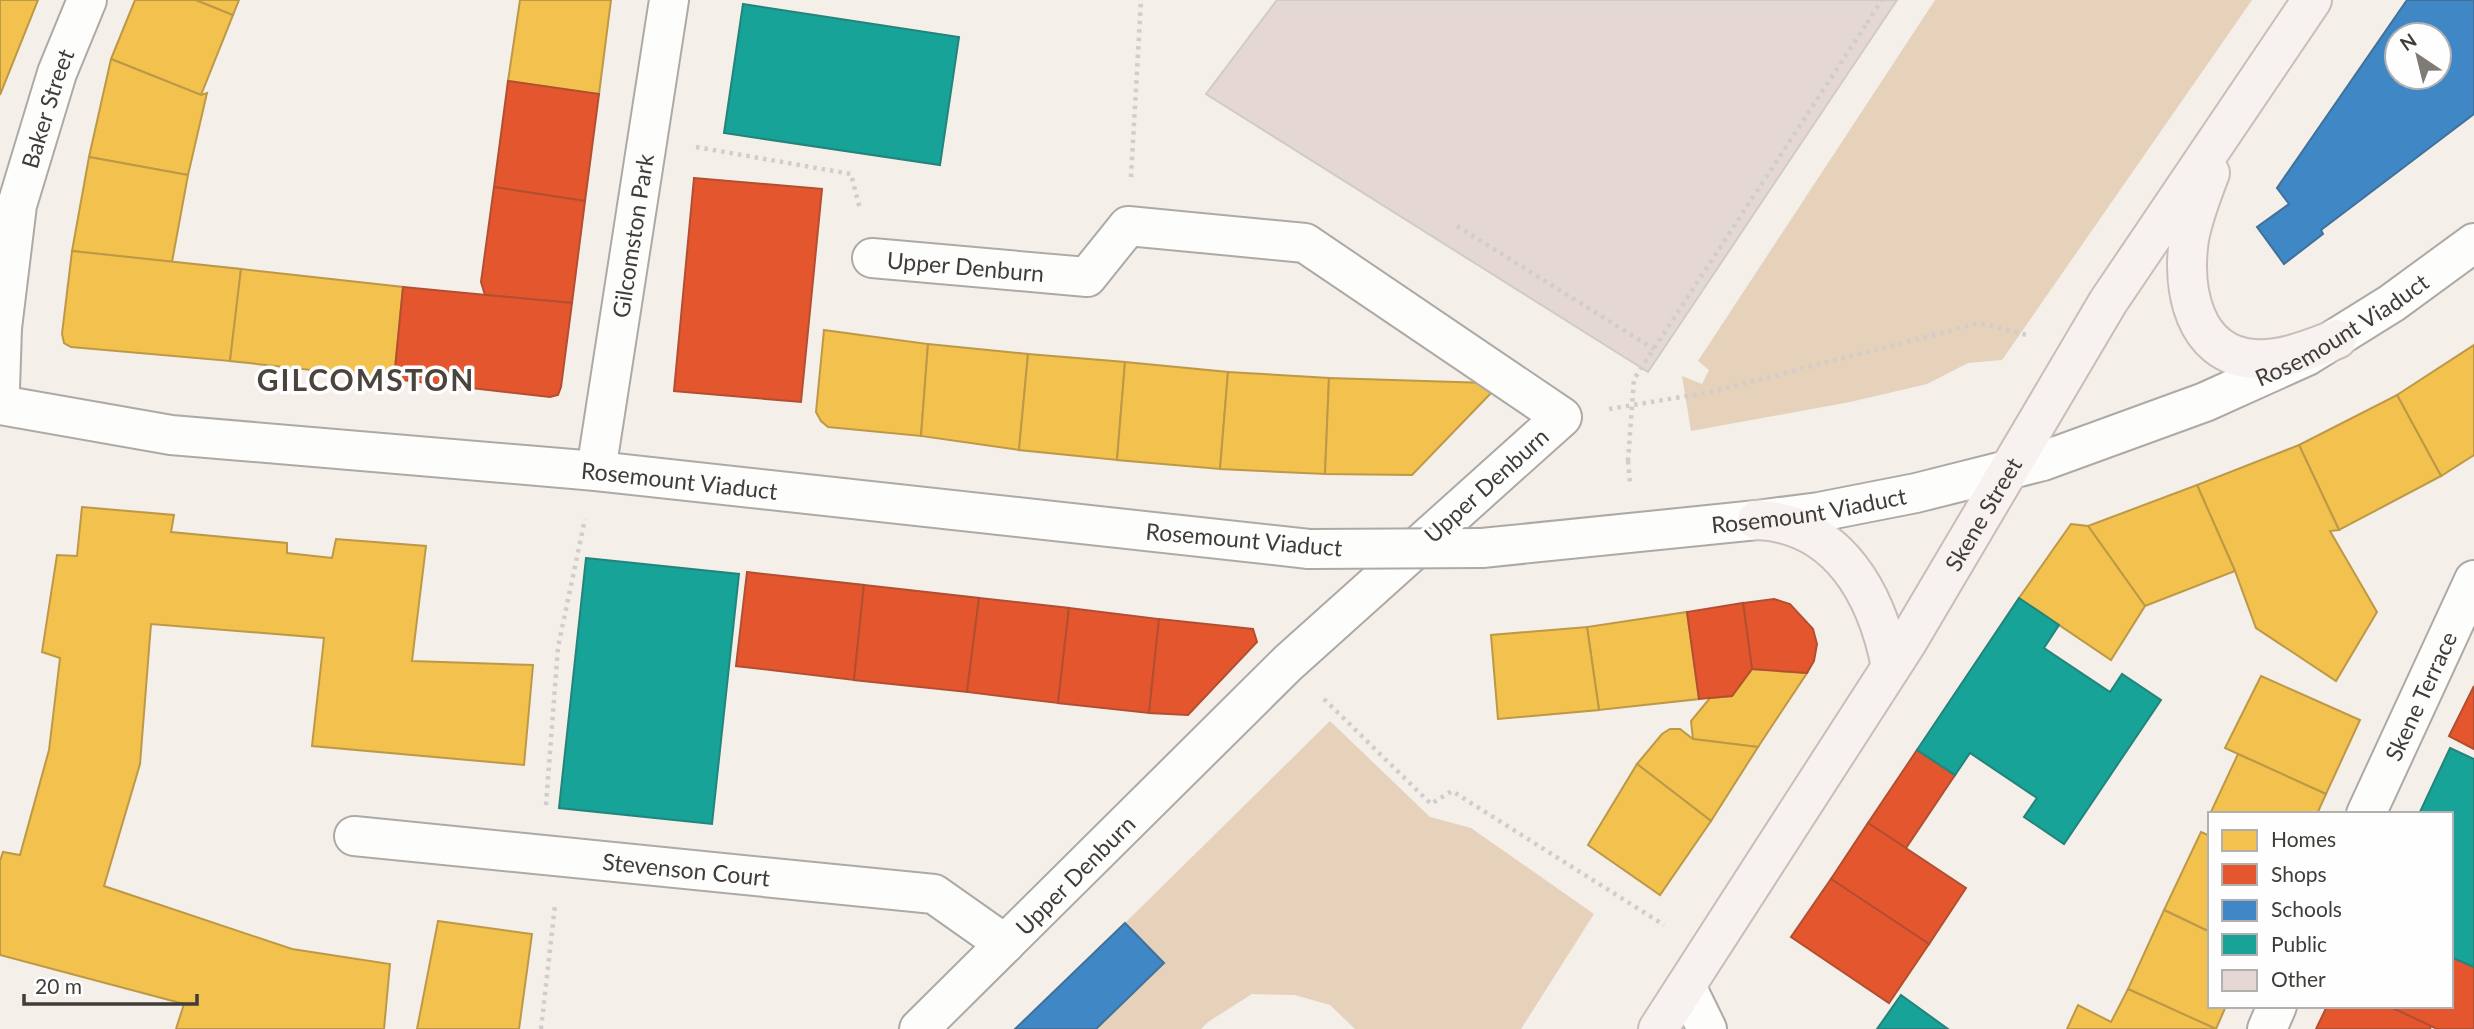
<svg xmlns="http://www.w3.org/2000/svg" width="2474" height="1029" font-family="Lato,sans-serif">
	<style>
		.green { fill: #e6d1ba }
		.homes { fill: #f2c14e; stroke: #bd9947; stroke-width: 2 }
		.shops { fill: #e4572e; stroke: #b34f31; stroke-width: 2 }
		.schools { fill: #3f88c5; stroke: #3f719b; stroke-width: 2; fill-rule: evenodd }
		.public { fill: #17a398; stroke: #23847b; stroke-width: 2 }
		.building { fill: #e5d8d4; stroke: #cfcbc7; stroke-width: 2 }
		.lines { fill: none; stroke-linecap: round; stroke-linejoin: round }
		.minor-casing { stroke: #ada9a5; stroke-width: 42 }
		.major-casing { stroke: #cabdb9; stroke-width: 42 }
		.path { stroke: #d0cecc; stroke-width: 4.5; stroke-dasharray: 3.5 5; stroke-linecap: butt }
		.minor { stroke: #fdfdfc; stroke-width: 38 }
		.major { stroke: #f7f1ef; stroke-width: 38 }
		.minor-bridge-casing { stroke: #ada9a5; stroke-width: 42; stroke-linecap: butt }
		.path-bridge { stroke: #d0cecc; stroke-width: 4.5; stroke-dasharray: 3.5 5; stroke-linecap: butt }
		.minor-bridge { stroke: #fdfdfc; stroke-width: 38 }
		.labels { text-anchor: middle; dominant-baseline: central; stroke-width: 7; stroke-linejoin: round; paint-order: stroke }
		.street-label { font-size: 23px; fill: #403c38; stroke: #fefefe }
		.district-label { font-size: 30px; font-weight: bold; letter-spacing: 2px; fill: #4b443c; stroke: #fefefe }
	</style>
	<rect width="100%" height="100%" fill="#f4efe9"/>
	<!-- green -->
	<g class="green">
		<path d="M1935 0H2252L2002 360 1968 363 1927 384 1850 402 1691 431 1682 376 1702 384 1709 370 1698 361Z"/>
		<path d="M1330 721 1430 817 1471 828 1594 914 1521 1029H1355L1330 1005 1295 995 1252 994 1208 1022 1201 1029H1096L1164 963 1125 923Z"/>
	</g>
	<!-- homes -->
	<g class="homes">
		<path d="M0 0H38L0 95Z"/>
		<path d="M135 0H196L233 15 201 95 111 59Z"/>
		<path d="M196 0H239L233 15Z"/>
		<path d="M520 0H611L599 94 508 81Z"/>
		<path d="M111 59 201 95 207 93 188 175 89 157Z"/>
		<path d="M89 157 188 175 172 262 72 251Z"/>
		<path d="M72 251 241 269 230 361 71 347 64 343 62 334Z"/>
		<path d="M241 269 403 287 394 379 230 361Z"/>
		<path d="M824 330 928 344 921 436 828 427 821 421 816 412Z"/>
		<path d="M928 344 1028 354 1019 450 921 436Z"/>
		<path d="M2474 345V455L2441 476 2397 395Z"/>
		<path d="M1028 354 1125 362 1117 460 1019 450Z"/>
		<path d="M1125 362 1228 372 1220 469 1117 460Z"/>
		<path d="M1228 372 1329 378 1325 474 1220 469Z"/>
		<path d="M1329 378 1488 383 1494 390 1412 475 1325 474Z"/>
		<path d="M2397 395 2441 476 2339 530 2299 445Z"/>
		<path d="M2299 445 2339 530 2330 531 2377 612 2336 681 2256 628 2235 571 2197 485Z"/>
		<path d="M2197 485 2235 571 2145 606 2088 526Z"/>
		<path d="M82 507 174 515 171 532 287 543V553L332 558 336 539 426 546 412 661 533 665 524 765 312 746 324 638 151 624 140 764 104 886 292 949 390 964 384 1029H176L184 1004 0 955V861L3 852 20 855 49 750 60 658 42 652 57 555 77 556Z"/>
		<path d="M2071 524 2088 526 2145 606 2111 660 2019 598Z"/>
		<path d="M1687 612 1699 699 1599 710 1587 627Z"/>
		<path d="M1587 627 1599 710 1498 719 1491 635Z"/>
		<path d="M1752 669 1807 673 1758 747 1693 739 1691 721 1710 698 1732 696Z"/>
		<path d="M2261 676 2360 720 2326 794 2225 748Z"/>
		<path d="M1670 729H1680L1693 739 1758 747 1711 821 1637 764 1662 734Z"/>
		<path d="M2238 754 2326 794 2317 814H2210Z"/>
		<path d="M1637 764 1711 821 1660 895 1588 845Z"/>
		<path d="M2201 832 2210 836V932L2164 910Z"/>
		<path d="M2164 910 2210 932V1006H2226L2216 1029 2128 989Z"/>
		<path d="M438 921 532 934 519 1029H417Z"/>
		<path d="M2128 989 2216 1029H2067L2078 1005 2111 1022Z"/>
	</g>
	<!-- shops -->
	<g class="shops">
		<path d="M508 81 599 94 585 201 494 187Z"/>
		<path d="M694 178 822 189 801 402 674 391Z"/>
		<path d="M494 187 585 201 572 303 485 295 481 282Z"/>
		<path d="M403 287 572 303 561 387 558 395 550 397 394 379Z"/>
		<path d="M747 572 864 585 854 680 736 666Z"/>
		<path d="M864 585 979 598 967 692 854 680Z"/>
		<path d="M979 598 1069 608 1058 703 967 692Z"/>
		<path d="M1774 599 1790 604 1813 629 1817 644 1814 661 1807 673 1752 669 1743 603Z"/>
		<path d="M1743 603 1752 669 1732 696 1699 699 1687 612Z"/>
		<path d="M1069 608 1159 619 1149 713 1058 703Z"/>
		<path d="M1159 619 1253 629 1257 642 1188 715 1149 713Z"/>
		<path d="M2474 686V749L2449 736Z"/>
		<path d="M1917 750 1955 775 1906 848 1868 823Z"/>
		<path d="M1868 823 1966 888 1929 944 1831 879Z"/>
		<path d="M1831 879 1929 944 1889 1003 1791 937Z"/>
		<path d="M2451 957 2474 967V1029H2437L2388 1006H2451Z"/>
		<path d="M2327 1006H2388L2431 1026 2430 1029H2316Z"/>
	</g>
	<!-- schools -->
	<g class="schools">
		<path d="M2407 0H2474V114L2321 230 2323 234 2284 264 2257 227 2289 204 2277 188ZM2397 35H2439V77H2397Z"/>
		<path d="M1125 923 1164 963 1096 1029H1015Z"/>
	</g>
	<!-- public -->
	<g class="public">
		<path d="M743 4 959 37 940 165 724 133Z"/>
		<path d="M586 558 739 574 712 824 559 808Z"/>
		<path d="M2019 598 2059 625 2044 648 2110 692 2122 674 2161 700 2064 844 2024 817 2037 798 1970 753 1955 775 1917 750Z"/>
		<path d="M2450 748 2474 759V967L2451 957V814H2419Z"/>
		<path d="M1901 995 1948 1029H1877Z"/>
	</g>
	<!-- building -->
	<path class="building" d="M1277 0H1897L1648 372 1206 94Z"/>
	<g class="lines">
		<defs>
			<g id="minor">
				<path id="s1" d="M872 258 1087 277 1128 226 1305 243 1562 417 1288 663 919 1029"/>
				<path id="s2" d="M0 388 2 328 17 205 57 73 87 0"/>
				<path id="s3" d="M0 405 171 435 596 471 1309 549"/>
				<path id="s4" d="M596 471 669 0"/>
				<path id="s5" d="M1482 548 1757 520 1819 512 1916 493 2043 461 2205 402 2307 356 2392 303 2474 243"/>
				<path id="s6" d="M2366 814 2474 580"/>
				<path id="s7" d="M354 836 934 894 1005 944"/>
				<path d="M1686 986 1707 1029"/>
				<path d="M2267 1029 2277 1006"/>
			</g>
			<g id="major">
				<path d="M2210 173C2202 194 2193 217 2189 239 2182 288 2193 355 2254 359 2283 361 2310 349 2337 339"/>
				<path d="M1757 520C1839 523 1877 595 1891 667"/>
				<path id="s8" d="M1658 1029 1906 644 2108 302 2312 0"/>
			</g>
		</defs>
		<!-- minor casing -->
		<use href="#minor" class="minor-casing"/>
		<!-- major casing -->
		<use href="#major" class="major-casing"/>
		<!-- path -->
		<g class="path">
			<path d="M1867 23 1882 0"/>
			<path d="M696 147 851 174 860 209"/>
			<path d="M1131 177 1141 0"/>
			<path d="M1457 226 1654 349"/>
			<path d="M1609 409 1711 392 1980 323 2030 336"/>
			<path d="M1628 461 1630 483"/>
			<path d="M1324 699 1431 804 1452 791 1664 925"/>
			<path d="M546 805 558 647 585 519"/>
			<path d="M541 1029 555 905"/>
		</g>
		<!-- minor -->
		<use href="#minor" class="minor"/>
		<!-- major -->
		<use href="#major" class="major"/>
		<defs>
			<path id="minor-bridge" d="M1309 549 1482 548"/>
		</defs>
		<!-- minor-bridge casing -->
		<use href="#minor-bridge" class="minor-bridge-casing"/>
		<!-- path-bridge -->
		<path class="path-bridge" d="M1628 461 1634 379 1867 23"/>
		<!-- minor-bridge -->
		<use href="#minor-bridge" class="minor-bridge"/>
	</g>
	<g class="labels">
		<!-- street labels -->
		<g class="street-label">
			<text stroke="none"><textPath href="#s2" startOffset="285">Baker Street</textPath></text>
			<text stroke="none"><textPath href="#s4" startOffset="238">Gilcomston Park</textPath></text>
			<text stroke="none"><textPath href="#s1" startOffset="94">Upper Denburn</textPath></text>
			<text stroke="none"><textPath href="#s5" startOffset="896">Rosemount Viaduct</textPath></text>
			<text stroke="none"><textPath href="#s3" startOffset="684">Rosemount Viaduct</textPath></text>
			<text transform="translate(1486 485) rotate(-42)">Upper Denburn</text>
			<text stroke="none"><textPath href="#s5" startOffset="329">Rosemount Viaduct</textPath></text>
			<text stroke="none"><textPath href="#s8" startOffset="609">Skene Street</textPath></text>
			<text transform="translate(1244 539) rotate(5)">Rosemount Viaduct</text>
			<text stroke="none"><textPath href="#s6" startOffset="130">Skene Terrace</textPath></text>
			<text stroke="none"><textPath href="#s7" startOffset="334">Stevenson Court</textPath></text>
			<text transform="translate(1075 875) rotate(-45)">Upper Denburn</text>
		</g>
		<!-- district labels -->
		<g class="district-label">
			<text x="366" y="379">GILCOMSTON</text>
		</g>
	</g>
	<!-- legend -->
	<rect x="2208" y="812" width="245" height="196" fill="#fefefe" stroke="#b2b0af" stroke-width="2"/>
	<rect x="2222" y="830" width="35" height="21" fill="#f2c14e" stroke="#b2b0af" stroke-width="2"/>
	<text x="2271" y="847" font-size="21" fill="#403c38">Homes</text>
	<rect x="2222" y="864" width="35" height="21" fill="#e4572e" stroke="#b2b0af" stroke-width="2"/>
	<text x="2271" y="882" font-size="21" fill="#403c38">Shops</text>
	<rect x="2222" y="900" width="35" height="21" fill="#3f88c5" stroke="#b2b0af" stroke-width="2"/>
	<text x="2271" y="917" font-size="21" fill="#403c38">Schools</text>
	<rect x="2222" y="934" width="35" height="21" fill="#17a398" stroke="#b2b0af" stroke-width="2"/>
	<text x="2271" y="952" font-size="21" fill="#403c38">Public</text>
	<rect x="2222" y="970" width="35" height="21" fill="#e5d8d4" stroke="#b2b0af" stroke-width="2"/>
	<text x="2271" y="987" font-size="21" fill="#403c38">Other</text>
	<!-- north arrow -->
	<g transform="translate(2418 56) rotate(325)"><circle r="33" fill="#fefefe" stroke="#b2b0af" stroke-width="2"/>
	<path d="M0-5L12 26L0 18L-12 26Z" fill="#7f7b76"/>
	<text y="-10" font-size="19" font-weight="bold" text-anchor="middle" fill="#403c38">N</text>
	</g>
	<!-- scale -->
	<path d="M24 994v10h173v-10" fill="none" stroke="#403c38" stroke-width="3.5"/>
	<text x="35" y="994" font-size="21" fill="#403c38" stroke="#fefefe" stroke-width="5" paint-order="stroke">20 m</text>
</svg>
